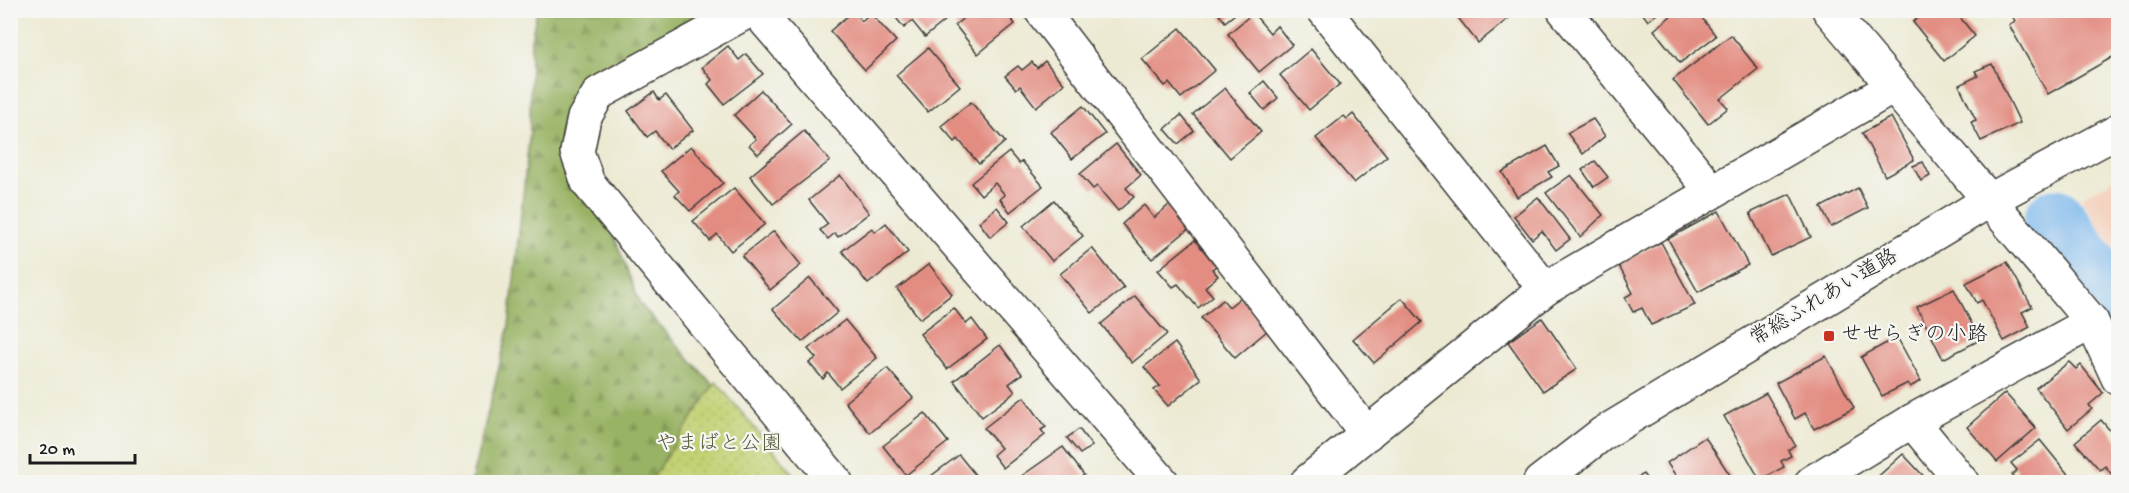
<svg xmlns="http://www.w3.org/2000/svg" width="2129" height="493" font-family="'Gochi Hand','Klee One',sans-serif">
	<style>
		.built { fill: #f4d3c0 }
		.forest { fill: url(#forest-firs); stroke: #5a6840; stroke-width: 1.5 }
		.park { fill: url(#park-dots); stroke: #6f7648; stroke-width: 1.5 }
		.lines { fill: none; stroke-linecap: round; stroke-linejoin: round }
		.river { stroke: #7bb7ed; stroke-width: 63 }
		.building { fill: #e38d82 }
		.minor-casing { stroke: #3b3b38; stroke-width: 36 }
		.minor { stroke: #fff; stroke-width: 33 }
		.poi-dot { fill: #c8321e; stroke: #f6f6f2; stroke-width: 2 }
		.labels { text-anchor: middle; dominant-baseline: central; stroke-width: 4.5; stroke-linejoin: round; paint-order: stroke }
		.street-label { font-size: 21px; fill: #1c1c1c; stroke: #f6f6f2 }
		.poi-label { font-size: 21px; fill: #1c1c1c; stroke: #f6f6f2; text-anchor: start }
		.park-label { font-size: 21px; fill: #565b3a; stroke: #f6f6f2 }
	</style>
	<defs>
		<pattern id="forest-firs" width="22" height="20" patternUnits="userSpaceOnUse" patternTransform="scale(1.5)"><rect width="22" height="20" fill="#99b365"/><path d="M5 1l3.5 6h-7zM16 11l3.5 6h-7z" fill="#839957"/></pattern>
		<pattern id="park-dots" width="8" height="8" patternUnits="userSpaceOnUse" patternTransform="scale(1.5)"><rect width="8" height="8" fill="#c2d173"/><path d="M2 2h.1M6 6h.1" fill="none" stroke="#a6b363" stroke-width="1.8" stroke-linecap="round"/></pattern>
	</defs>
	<rect width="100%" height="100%" fill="#f6f6f2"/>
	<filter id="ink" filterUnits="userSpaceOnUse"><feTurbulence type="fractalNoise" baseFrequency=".0167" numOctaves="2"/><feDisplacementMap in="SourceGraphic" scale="12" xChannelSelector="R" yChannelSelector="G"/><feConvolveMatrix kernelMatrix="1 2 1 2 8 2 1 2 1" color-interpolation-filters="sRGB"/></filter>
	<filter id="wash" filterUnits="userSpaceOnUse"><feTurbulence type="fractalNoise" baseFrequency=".008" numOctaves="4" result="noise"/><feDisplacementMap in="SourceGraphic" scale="24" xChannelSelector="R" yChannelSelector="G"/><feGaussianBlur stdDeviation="1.35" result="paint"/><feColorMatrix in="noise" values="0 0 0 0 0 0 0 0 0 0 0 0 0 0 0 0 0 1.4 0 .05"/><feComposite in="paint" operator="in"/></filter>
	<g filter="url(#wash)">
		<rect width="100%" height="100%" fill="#edead4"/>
		<!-- built -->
		<path class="built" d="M2118 178V259L2081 197Z"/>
		<!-- forest -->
		<path class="forest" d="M537 11H707L610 63 568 115 640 304 801 482H471L509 326 530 130 531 40Z"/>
		<!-- park -->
		<path class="park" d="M716 382 800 482H650Z"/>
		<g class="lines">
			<!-- river -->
			<path class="river" d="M2055 220 2118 311"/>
		</g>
		<g id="blocks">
			<!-- building -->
			<g class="building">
				<path d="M890 10H958L925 37 912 21 904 28Z"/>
				<path d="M973 10H1004L1015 24 978 54 955 25Z"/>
				<path d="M1216 10H1240L1225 22Z"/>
				<path d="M1452 10H1512L1514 14 1478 43Z"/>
				<path d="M1640 10H1662L1648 21Z"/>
				<path d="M1678 10H1696L1716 36 1680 63 1654 30Z"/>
				<path d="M1928 10H1954L1975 36 1944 61 1913 22Z"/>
				<path d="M2009 10H2118V54L2048 94 2009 25 2015 21Z"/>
				<path d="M853 11 862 21 870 13 896 41 865 70 830 31Z"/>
				<path d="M1253 13 1270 33 1277 26 1292 45 1259 72 1228 34Z"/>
				<path d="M1180 28 1215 70 1181 98 1169 83 1165 86 1142 59Z"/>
				<path d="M1731 35 1758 69 1720 99 1728 108 1708 124 1673 80Z"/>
				<path d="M728 46 739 60 746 54 763 74 724 104 708 84 712 80 702 67Z"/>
				<path d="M928 48 960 86 928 112 896 75Z"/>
				<path d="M1311 49 1340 84 1309 110 1280 75Z"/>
				<path d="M1045 61 1064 84 1036 107 1020 86 1016 89 1005 76 1018 66 1022 70 1032 62 1037 68Z"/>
				<path d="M1992 64 2020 123 1981 141 1971 122 1976 120 1959 85 1978 76 1975 71Z"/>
				<path d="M1264 81 1278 98 1264 110 1250 93Z"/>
				<path d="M1225 88 1261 132 1230 158 1193 114Z"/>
				<path d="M761 90 792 124 758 154 749 145 756 139 734 115Z"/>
				<path d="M654 92 659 100 666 95 693 130 669 149 655 131 647 137 628 111Z"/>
				<path d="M971 102 1005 142 979 164 958 139 955 142 941 126Z"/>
				<path d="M1083 106 1105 134 1072 159 1051 132Z"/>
				<path d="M1353 114 1387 156 1354 183 1316 138 1344 116 1347 119Z"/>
				<path d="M1181 115 1194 131 1178 144 1165 129Z"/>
				<path d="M1891 117 1914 160 1885 176 1862 133Z"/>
				<path d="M1593 119 1605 136 1583 154 1567 133Z"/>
				<path d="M804 131 830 161 773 204 750 176Z"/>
				<path d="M1116 144 1141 175 1126 188 1134 197 1118 211 1097 186 1093 189 1080 174Z"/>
				<path d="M691 146 723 183 690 211 675 195 679 191 661 171Z"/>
				<path d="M1547 146 1559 166 1548 172 1552 177 1517 197 1502 172Z"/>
				<path d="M1009 152 1019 164 1022 161 1043 186 1010 212 1000 199 1005 195 995 183 981 195 971 183Z"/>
				<path d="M1595 161 1608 177 1594 187 1582 170Z"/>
				<path d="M1923 162 1930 176 1921 181 1913 166Z"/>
				<path d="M840 175 869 213 838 237 835 233 828 239 820 230 828 224 809 200Z"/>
				<path d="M1571 175 1603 215 1580 237 1546 193Z"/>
				<path d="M734 188 765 224 731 251 717 234 710 241 693 221Z"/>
				<path d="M1858 188 1868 208 1831 227 1821 207Z"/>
				<path d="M1790 194 1811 237 1771 256 1750 213Z"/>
				<path d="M1538 197 1570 239 1556 250 1542 231 1532 239 1514 216Z"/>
				<path d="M1054 200 1083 236 1052 261 1023 226Z"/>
				<path d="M1170 204 1190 228 1152 259 1122 224 1144 205 1154 218Z"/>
				<path d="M997 207 1009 222 990 237 979 222Z"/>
				<path d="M1719 211 1748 265 1698 292 1668 239Z"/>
				<path d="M886 223 908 252 868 284 842 251 872 228 875 232Z"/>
				<path d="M774 231 801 265 770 290 742 256Z"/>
				<path d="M1195 240 1216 266 1212 269 1218 276 1205 287 1213 296 1198 308 1178 284 1173 287 1158 270Z"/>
				<path d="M1661 242 1695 305 1651 325 1642 308 1633 312 1625 297 1633 293 1618 264Z"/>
				<path d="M1092 248 1124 288 1092 313 1060 274Z"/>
				<path d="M2007 262 2032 307 2022 312 2030 327 2004 341 1982 300 1977 303 1966 283Z"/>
				<path d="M929 264 952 294 920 319 897 289Z"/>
				<path d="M810 278 838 312 802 342 773 309Z"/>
				<path d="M1954 289 1980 340 1943 359 1917 307Z"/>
				<path d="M1135 296 1167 334 1132 363 1101 324Z"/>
				<path d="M1241 297 1268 330 1235 358 1201 318 1223 300 1229 307Z"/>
				<path d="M1402 298 1422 322 1374 363 1353 339Z"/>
				<path d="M954 308 966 324 972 319 987 339 947 369 920 334Z"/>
				<path d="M1542 318 1577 369 1543 391 1508 342Z"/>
				<path d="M845 320 877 358 840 388 828 373 823 379 809 363 816 358 808 349Z"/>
				<path d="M1897 337 1921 381 1910 387 1908 383 1882 396 1861 357Z"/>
				<path d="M1175 343 1201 379 1168 406 1154 390 1160 386 1144 367Z"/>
				<path d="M1000 345 1022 374 1009 384 1015 392 982 417 954 381Z"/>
				<path d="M1826 356 1854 408 1814 429 1805 413 1795 419 1776 383Z"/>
				<path d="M2069 362 2076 369 2081 365 2103 393 2089 405 2092 409 2068 429 2036 388Z"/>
				<path d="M887 368 913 398 870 433 845 402Z"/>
				<path d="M1766 393 1795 445 1788 450 1791 456 1781 461 1784 467 1760 480 1724 416Z"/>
				<path d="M2005 393 2036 428 1997 462 1967 427Z"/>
				<path d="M1024 397 1046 427 1041 430 1045 435 1003 468 993 455 1001 448 984 428Z"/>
				<path d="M925 413 948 442 906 475 883 446Z"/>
				<path d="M2101 420 2118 440V482H2106L2113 476 2105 466 2100 470 2075 442Z"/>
				<path d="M1079 429 1092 446 1080 454 1067 438Z"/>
				<path d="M1705 437 1732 478 1725 482H1680L1667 463Z"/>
				<path d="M2040 440 2071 478 2066 482H2017L2012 475 2017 470 2011 463Z"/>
				<path d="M1063 447 1084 475 1074 482H1013Z"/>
				<path d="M1903 454 1929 482H1872Z"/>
				<path d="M959 455 981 482H923Z"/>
				<path d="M1643 474 1649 482H1630Z"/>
			</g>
		</g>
	</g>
	<g filter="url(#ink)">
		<use href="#blocks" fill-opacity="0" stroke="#3b3b38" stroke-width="1.5"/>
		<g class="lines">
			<defs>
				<g id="minor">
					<path d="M750 10 599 93 584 118 577 152 588 183 836 482"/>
					<path d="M756 10 1162 482"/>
					<path d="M1041 10 1367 434"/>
					<path d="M1324 10 1545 289"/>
					<path d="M1564 10 1711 190"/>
					<path d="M1829 10 2092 322 2118 378"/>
					<path d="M1912 421 1962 482"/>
					<path d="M1307 482 1545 289 1893 87"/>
					<path d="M1540 482 1602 434 1990 200 2118 131"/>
					<path d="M1812 482 1912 421 2092 322"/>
				</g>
			</defs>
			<!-- minor casing -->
			<use href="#minor" class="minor-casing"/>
			<!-- minor -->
			<use href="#minor" class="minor"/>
		</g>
	</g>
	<!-- markers -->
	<rect class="poi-dot" x="1823" y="330" width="12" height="12" rx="3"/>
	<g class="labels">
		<!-- street labels -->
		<g class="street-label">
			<text transform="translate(1825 299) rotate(-31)">常総ふれあい道路</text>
		</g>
		<!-- poi labels -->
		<g class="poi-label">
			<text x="1841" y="336">せせらぎの小路</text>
		</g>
		<!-- park labels -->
		<g class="park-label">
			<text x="719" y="445">やまばと公園</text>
		</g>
	</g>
	<!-- margin -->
	<rect width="2129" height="493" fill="none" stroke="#f6f6f2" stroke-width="36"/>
	<!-- scale -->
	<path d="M30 454v9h105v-9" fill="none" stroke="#1c1c1c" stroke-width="3"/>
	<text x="39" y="454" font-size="18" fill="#1c1c1c" stroke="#f6f6f2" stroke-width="4.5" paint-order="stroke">20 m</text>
</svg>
